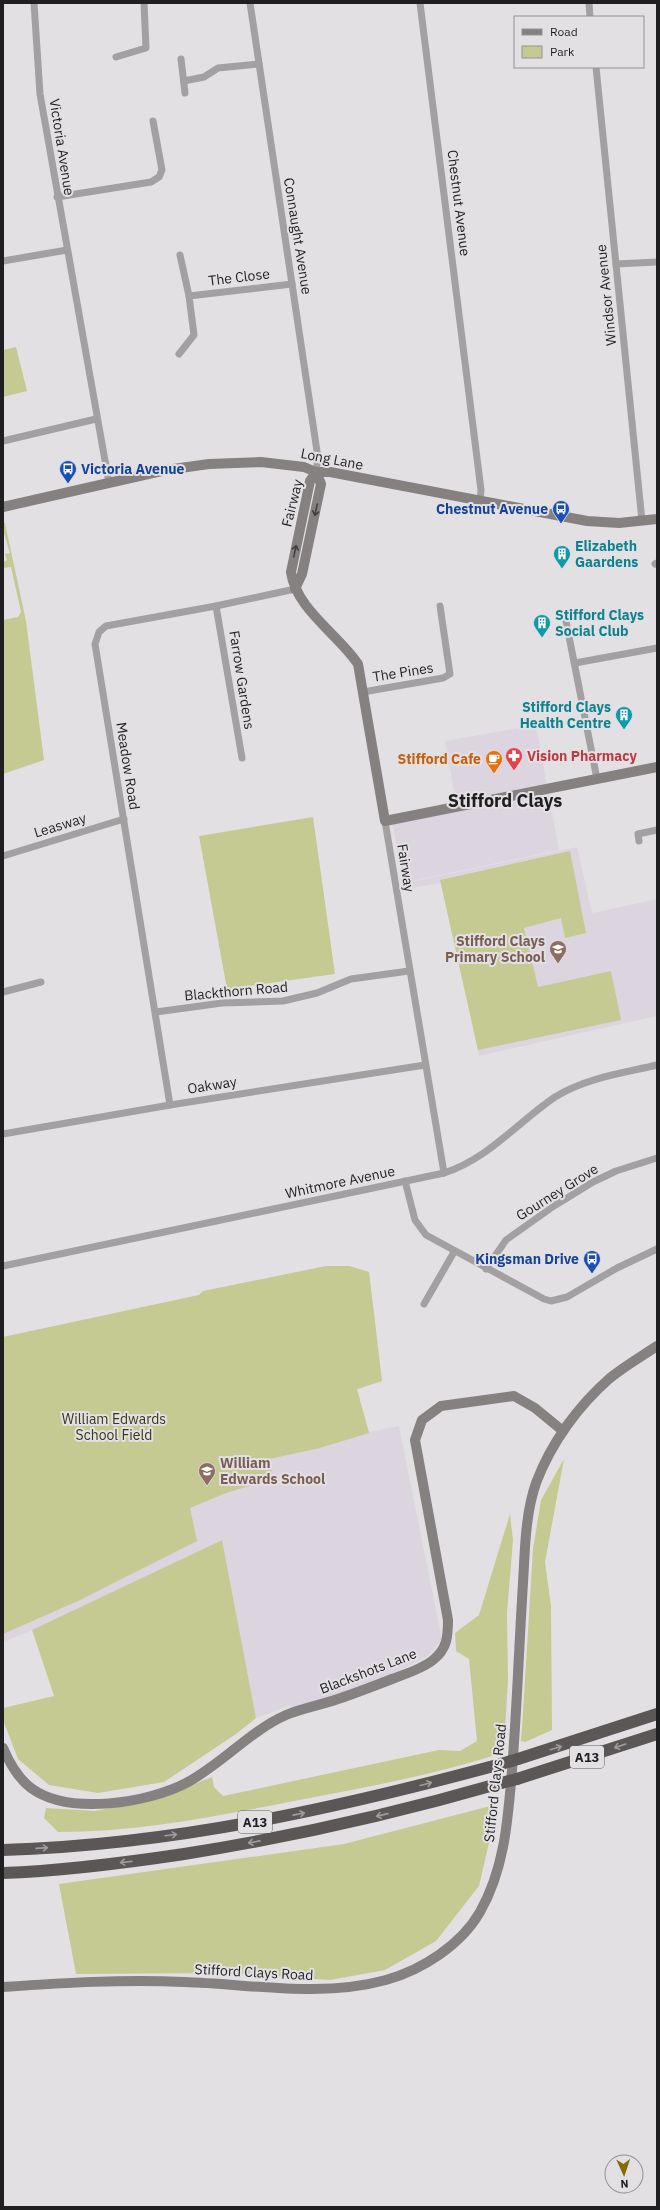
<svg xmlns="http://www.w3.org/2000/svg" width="660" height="2210" font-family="'IBM Plex Sans',sans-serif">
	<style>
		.built { fill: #dcd5e0 }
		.green { fill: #c5ca92 }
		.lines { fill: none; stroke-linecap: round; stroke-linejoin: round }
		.street { stroke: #a2a0a0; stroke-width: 7 }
		.secondary { stroke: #848180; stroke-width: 10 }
		.highway { stroke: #5b5756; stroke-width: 12 }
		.highway-bridge { stroke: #5b5756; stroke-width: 12 }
		.oneway { stroke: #424142 }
		.oneway2 { stroke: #9f9c9d }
		.labels { text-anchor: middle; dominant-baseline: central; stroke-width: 4; stroke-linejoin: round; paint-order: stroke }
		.shield { fill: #e3e0e4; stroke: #5a585b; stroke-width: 1 }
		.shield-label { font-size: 13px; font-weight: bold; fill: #1f1e20 }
		.street-label { font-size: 14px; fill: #1f1e20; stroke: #e3e0e4 }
		.transit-label { font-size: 14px; font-weight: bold; fill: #164399; stroke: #e3e0e4; text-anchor: end }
		.culture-label { font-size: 14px; font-weight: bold; fill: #0d838f; stroke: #e3e0e4; text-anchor: start }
		.health-label { font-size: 14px; font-weight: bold; fill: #be3a42; stroke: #e3e0e4; text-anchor: start }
		.food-label { font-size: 14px; font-weight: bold; fill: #c56008; stroke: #e3e0e4; text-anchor: end }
		.education-label { font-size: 14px; font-weight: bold; fill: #785e54; stroke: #e3e0e4; text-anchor: end }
		.park-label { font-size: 14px; fill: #353716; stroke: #e3e0e4 }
		.district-label { font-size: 18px; font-weight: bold; fill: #1f1e20; stroke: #e3e0e4 }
	</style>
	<rect width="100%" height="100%" fill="#e3e0e4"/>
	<!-- built -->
	<g class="built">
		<path d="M536 725 559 850 403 883 391 815 456 802 445 741Z"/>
		<path d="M577 847 592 913 657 899V1016L479 1056 441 883 406 889V883Z"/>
		<path d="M326 1266H349L369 1272 382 1381 357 1390 369 1432 399 1426 442 1640 428 1656 398 1671 294 1711 291 1705 256 1718 221 1540 45 1625 3 1642V1337L199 1295 203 1291Z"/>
	</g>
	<!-- green -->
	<g class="green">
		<path d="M16 347 27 391 3 397V350Z"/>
		<path d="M3 523H5L26 621 44 760 3 774V620L18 617 21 612 11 567 3 568V562L7 560 5 554 10 553 3 530Z"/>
		<path d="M313 817 335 974 227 989 199 836Z"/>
		<path d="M570 851 586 933 565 938 561 918 524 928 538 987 611 971 621 1020 478 1050 440 880Z"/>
		<path d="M326 1266H349L369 1272 382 1381 357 1389 369 1433 320 1448 269 1459 273 1479 226 1493 190 1508 197 1541 78 1601 3 1634V1337L199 1295 203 1291Z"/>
		<path d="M564 1459 545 1562 551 1606 552 1730 525 1742 521 1741 522 1728 533 1549 541 1500Z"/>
		<path d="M510 1514 513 1540 507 1613 508 1680 505 1729 496 1755C429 1776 358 1789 289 1802 213 1817 136 1832 58 1832L44 1818 46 1808 95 1811 159 1798 212 1777 214 1787 223 1796 439 1750 460 1751 477 1741 469 1659 456 1651 455 1633 479 1615Z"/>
		<path d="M222 1540 256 1718 236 1734 164 1782 98 1793 49 1785 18 1759 3 1720V1708L54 1696 32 1630Z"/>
		<path d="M498 1804 479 1886 436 1941 385 1970 330 1980 228 1973 76 1974 59 1884 344 1844Z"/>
	</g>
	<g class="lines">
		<!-- street -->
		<g class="street">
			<path d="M34 3 40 94 109 483"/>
			<path d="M250 3 318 458 316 472"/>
			<path d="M420 3 481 490 480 501"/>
			<path d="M589 3 590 17"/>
			<path d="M116 57 146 48 144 3"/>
			<path d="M181 59 185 93"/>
			<path d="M596 67 642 521"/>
			<path d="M184 81 204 77 218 68 259 64"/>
			<path d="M57 197 151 182 159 177 162 170 153 121"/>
			<path d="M180 255 189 296"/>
			<path d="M3 261 67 250"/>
			<path d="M616 264 657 262"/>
			<path d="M179 354 194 335 189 296 292 284"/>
			<path d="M3 441 96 419"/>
			<path d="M655 564 657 563"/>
			<path d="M216 606 242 758"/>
			<path d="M565 616 597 779"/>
			<path d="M575 663 657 648"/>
			<path d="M363 692 443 678 450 674 440 606"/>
			<path d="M385 821 444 1173"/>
			<path d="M639 841 638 834 657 830"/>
			<path d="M3 856 124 819"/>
			<path d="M3 992 41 982"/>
			<path d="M156 1012 222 1003 283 1001 317 993 351 979 409 971"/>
			<path d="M170 1105 95 644 99 632 106 626 216 606 295 589"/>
			<path d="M3 1134 170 1105 425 1065"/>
			<path d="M405 1181 415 1220 426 1235 544 1299 551 1301 567 1297 617 1268 657 1249"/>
			<path d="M3 1266 444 1173C488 1159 518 1122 555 1097 585 1078 623 1073 657 1065"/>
			<path d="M486 1269 506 1240 554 1206 593 1182 616 1171 657 1158"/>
			<path d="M424 1304 454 1252"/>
		</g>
		<!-- secondary -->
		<g class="secondary">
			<path d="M316 472 310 481 291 572C296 609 338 634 358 664L385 821 657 767"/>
			<path d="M3 507 166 470 209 464 261 462 304 467 316 472H330L587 521 619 523 657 519"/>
			<path d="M295 589 302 574 321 484 316 472"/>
			<path d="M3 1748C9 1762 19 1779 31 1788 69 1816 149 1803 188 1782 223 1763 250 1731 286 1715 302 1708 321 1705 338 1699 356 1693 374 1686 392 1679 405 1674 422 1669 433 1660 447 1649 448 1637 448 1620L415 1440 422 1420 441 1406 514 1396 535 1408 563 1431"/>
			<path d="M3 1987C63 1983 123 1979 184 1982 251 1984 320 1998 386 1980 422 1970 461 1945 480 1912 505 1868 508 1818 512 1770 517 1708 519 1646 523 1583 525 1550 525 1515 536 1483 551 1443 578 1406 610 1378 625 1366 642 1356 657 1346"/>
		</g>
		<!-- highway -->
		<g class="highway">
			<path d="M518 1759 657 1714"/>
			<path d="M517 1779 657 1734"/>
			<path d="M3 1850C173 1845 338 1808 501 1764"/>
			<path d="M3 1873C63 1871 124 1863 184 1854 291 1837 397 1813 501 1783"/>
		</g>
		<!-- highway-bridge -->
		<g class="highway-bridge">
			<path d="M501 1764 518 1759"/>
			<path d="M501 1783 517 1779"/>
		</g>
	</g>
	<!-- one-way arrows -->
	<defs><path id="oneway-shaft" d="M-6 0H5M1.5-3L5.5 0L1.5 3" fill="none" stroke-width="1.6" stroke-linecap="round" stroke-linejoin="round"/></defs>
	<g class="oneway">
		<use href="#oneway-shaft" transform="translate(316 510) rotate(102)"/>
		<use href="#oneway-shaft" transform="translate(295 551) rotate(-78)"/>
	</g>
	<g class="oneway2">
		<use href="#oneway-shaft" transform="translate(620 1746) rotate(161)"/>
		<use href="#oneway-shaft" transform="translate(556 1748) rotate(-17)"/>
		<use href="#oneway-shaft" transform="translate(426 1784) rotate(-15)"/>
		<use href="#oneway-shaft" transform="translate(299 1814) rotate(-11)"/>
		<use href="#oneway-shaft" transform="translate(382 1815) rotate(167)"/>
		<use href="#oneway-shaft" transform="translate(171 1835) rotate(-7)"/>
		<use href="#oneway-shaft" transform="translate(254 1842) rotate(169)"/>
		<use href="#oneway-shaft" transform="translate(42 1848) rotate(-4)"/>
		<use href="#oneway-shaft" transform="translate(126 1862) rotate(174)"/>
	</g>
	<!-- icons -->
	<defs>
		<symbol id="bus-pin" viewBox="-11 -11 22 30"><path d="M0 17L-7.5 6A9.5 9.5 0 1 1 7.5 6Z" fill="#1a4fb4" stroke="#e3e0e4"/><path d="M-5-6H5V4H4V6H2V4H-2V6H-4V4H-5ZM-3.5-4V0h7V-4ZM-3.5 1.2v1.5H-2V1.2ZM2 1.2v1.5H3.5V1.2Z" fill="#fff"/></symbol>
		<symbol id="building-pin" viewBox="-11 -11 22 30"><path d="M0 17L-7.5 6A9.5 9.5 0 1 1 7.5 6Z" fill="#0f9aa8" stroke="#e3e0e4"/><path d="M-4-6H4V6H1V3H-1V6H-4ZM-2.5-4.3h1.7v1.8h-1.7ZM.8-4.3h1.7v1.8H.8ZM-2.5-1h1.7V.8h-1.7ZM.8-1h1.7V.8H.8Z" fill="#fff"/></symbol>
		<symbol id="pharmacy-pin" viewBox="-11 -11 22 30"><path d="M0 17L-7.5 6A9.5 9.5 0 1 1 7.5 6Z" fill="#e0444e" stroke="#e3e0e4"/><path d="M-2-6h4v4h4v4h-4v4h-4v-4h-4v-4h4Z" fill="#fff"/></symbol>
		<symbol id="cafe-pin" viewBox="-11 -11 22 30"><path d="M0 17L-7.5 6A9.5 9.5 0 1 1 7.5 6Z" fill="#e8710a" stroke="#e3e0e4"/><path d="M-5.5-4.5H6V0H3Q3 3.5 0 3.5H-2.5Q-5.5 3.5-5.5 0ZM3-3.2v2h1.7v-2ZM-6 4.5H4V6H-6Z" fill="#fff"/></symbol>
		<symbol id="school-pin" viewBox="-11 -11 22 30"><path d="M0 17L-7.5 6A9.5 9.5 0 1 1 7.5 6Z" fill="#8d6e63" stroke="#e3e0e4"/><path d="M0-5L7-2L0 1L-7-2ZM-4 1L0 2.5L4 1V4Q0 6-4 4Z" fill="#fff"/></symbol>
	</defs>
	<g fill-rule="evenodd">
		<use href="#bus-pin" x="58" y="459" width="20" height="27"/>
		<use href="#bus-pin" x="551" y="499" width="20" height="27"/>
		<use href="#building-pin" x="552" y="544" width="20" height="27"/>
		<use href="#building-pin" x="532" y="613" width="20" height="27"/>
		<use href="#building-pin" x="614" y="705" width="20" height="27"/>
		<use href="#pharmacy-pin" x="504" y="746" width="20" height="27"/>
		<use href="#cafe-pin" x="484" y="749" width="20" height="27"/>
		<use href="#school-pin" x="548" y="939" width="20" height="27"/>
		<use href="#bus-pin" x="582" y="1249" width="20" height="27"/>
		<use href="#school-pin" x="197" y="1461" width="20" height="27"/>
	</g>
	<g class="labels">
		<!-- shield labels -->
		<g class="shield">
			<rect x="570" y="1746" width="34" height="22" rx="3"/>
			<rect x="238" y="1811" width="34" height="22" rx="3"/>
		</g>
		<g class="shield-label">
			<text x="587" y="1757">A13</text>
			<text x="255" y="1822">A13</text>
		</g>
		<!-- street labels -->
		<g class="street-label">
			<text transform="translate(62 147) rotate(81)">Victoria Avenue</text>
			<text transform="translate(459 203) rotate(83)">Chestnut Avenue</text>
			<text transform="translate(298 236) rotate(81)">Connaught Avenue</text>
			<text transform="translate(239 277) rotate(-7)">The Close</text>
			<text transform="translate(606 295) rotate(-96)">Windsor Avenue</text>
			<text transform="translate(332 459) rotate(11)">Long Lane</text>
			<text transform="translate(292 503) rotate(-76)">Fairway</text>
			<text transform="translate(403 672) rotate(-9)">The Pines</text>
			<text transform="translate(242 680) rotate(81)">Farrow Gardens</text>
			<text transform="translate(128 766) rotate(81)">Meadow Road</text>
			<text transform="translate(60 825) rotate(-17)">Leasway</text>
			<text transform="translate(406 868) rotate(81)">Fairway</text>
			<text transform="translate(236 991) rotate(-5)">Blackthorn Road</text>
			<text transform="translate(212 1085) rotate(-9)">Oakway</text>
			<text transform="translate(340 1182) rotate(-12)">Whitmore Avenue</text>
			<text transform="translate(557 1192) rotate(-32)">Gourney Grove</text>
			<text transform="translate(368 1671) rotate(-21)">Blackshots Lane</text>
			<text transform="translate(495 1783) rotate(-84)">Stifford Clays Road</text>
			<text transform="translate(254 1972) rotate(3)">Stifford Clays Road</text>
		</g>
		<!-- transit labels -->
		<g class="transit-label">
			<text x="81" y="469" text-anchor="start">Victoria Avenue</text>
			<text x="548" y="509">Chestnut Avenue</text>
			<text x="579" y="1259">Kingsman Drive</text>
		</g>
		<!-- culture labels -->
		<g class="culture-label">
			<text x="575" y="546">Elizabeth<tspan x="575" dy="16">Gaardens</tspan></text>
			<text x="555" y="615">Stifford Clays<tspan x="555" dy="16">Social Club</tspan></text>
			<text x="611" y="707" text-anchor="end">Stifford Clays<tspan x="611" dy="16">Health Centre</tspan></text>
		</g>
		<!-- health labels -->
		<g class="health-label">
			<text x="527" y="756">Vision Pharmacy</text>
		</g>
		<!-- food labels -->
		<g class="food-label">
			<text x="481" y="759">Stifford Cafe</text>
		</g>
		<!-- education labels -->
		<g class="education-label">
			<text x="545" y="941">Stifford Clays<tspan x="545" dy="16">Primary School</tspan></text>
			<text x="220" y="1463" text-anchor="start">William<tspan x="220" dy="16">Edwards School</tspan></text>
		</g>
		<!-- park labels -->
		<g class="park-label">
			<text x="114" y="1419">William Edwards<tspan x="114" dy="16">School Field</tspan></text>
		</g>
		<!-- district labels -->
		<g class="district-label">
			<text x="505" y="800">Stifford Clays</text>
		</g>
	</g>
	<!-- border -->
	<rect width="660" height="2210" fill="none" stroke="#1f1e20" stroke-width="8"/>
	<!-- legend -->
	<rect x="514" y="16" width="130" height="52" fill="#e3e0e4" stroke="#959296"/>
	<rect x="522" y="29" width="20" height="6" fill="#848180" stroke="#959296"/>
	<text x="550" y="36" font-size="12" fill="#1f1e20">Road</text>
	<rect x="522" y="46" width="20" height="12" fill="#c5ca92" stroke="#959296"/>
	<text x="550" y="56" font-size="12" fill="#1f1e20">Park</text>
	<!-- north arrow -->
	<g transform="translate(624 2174) rotate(177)"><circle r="19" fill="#e3e0e4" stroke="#959296"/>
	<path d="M0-3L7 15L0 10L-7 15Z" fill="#836b06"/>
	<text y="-6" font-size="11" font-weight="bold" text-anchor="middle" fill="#1f1e20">N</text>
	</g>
</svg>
